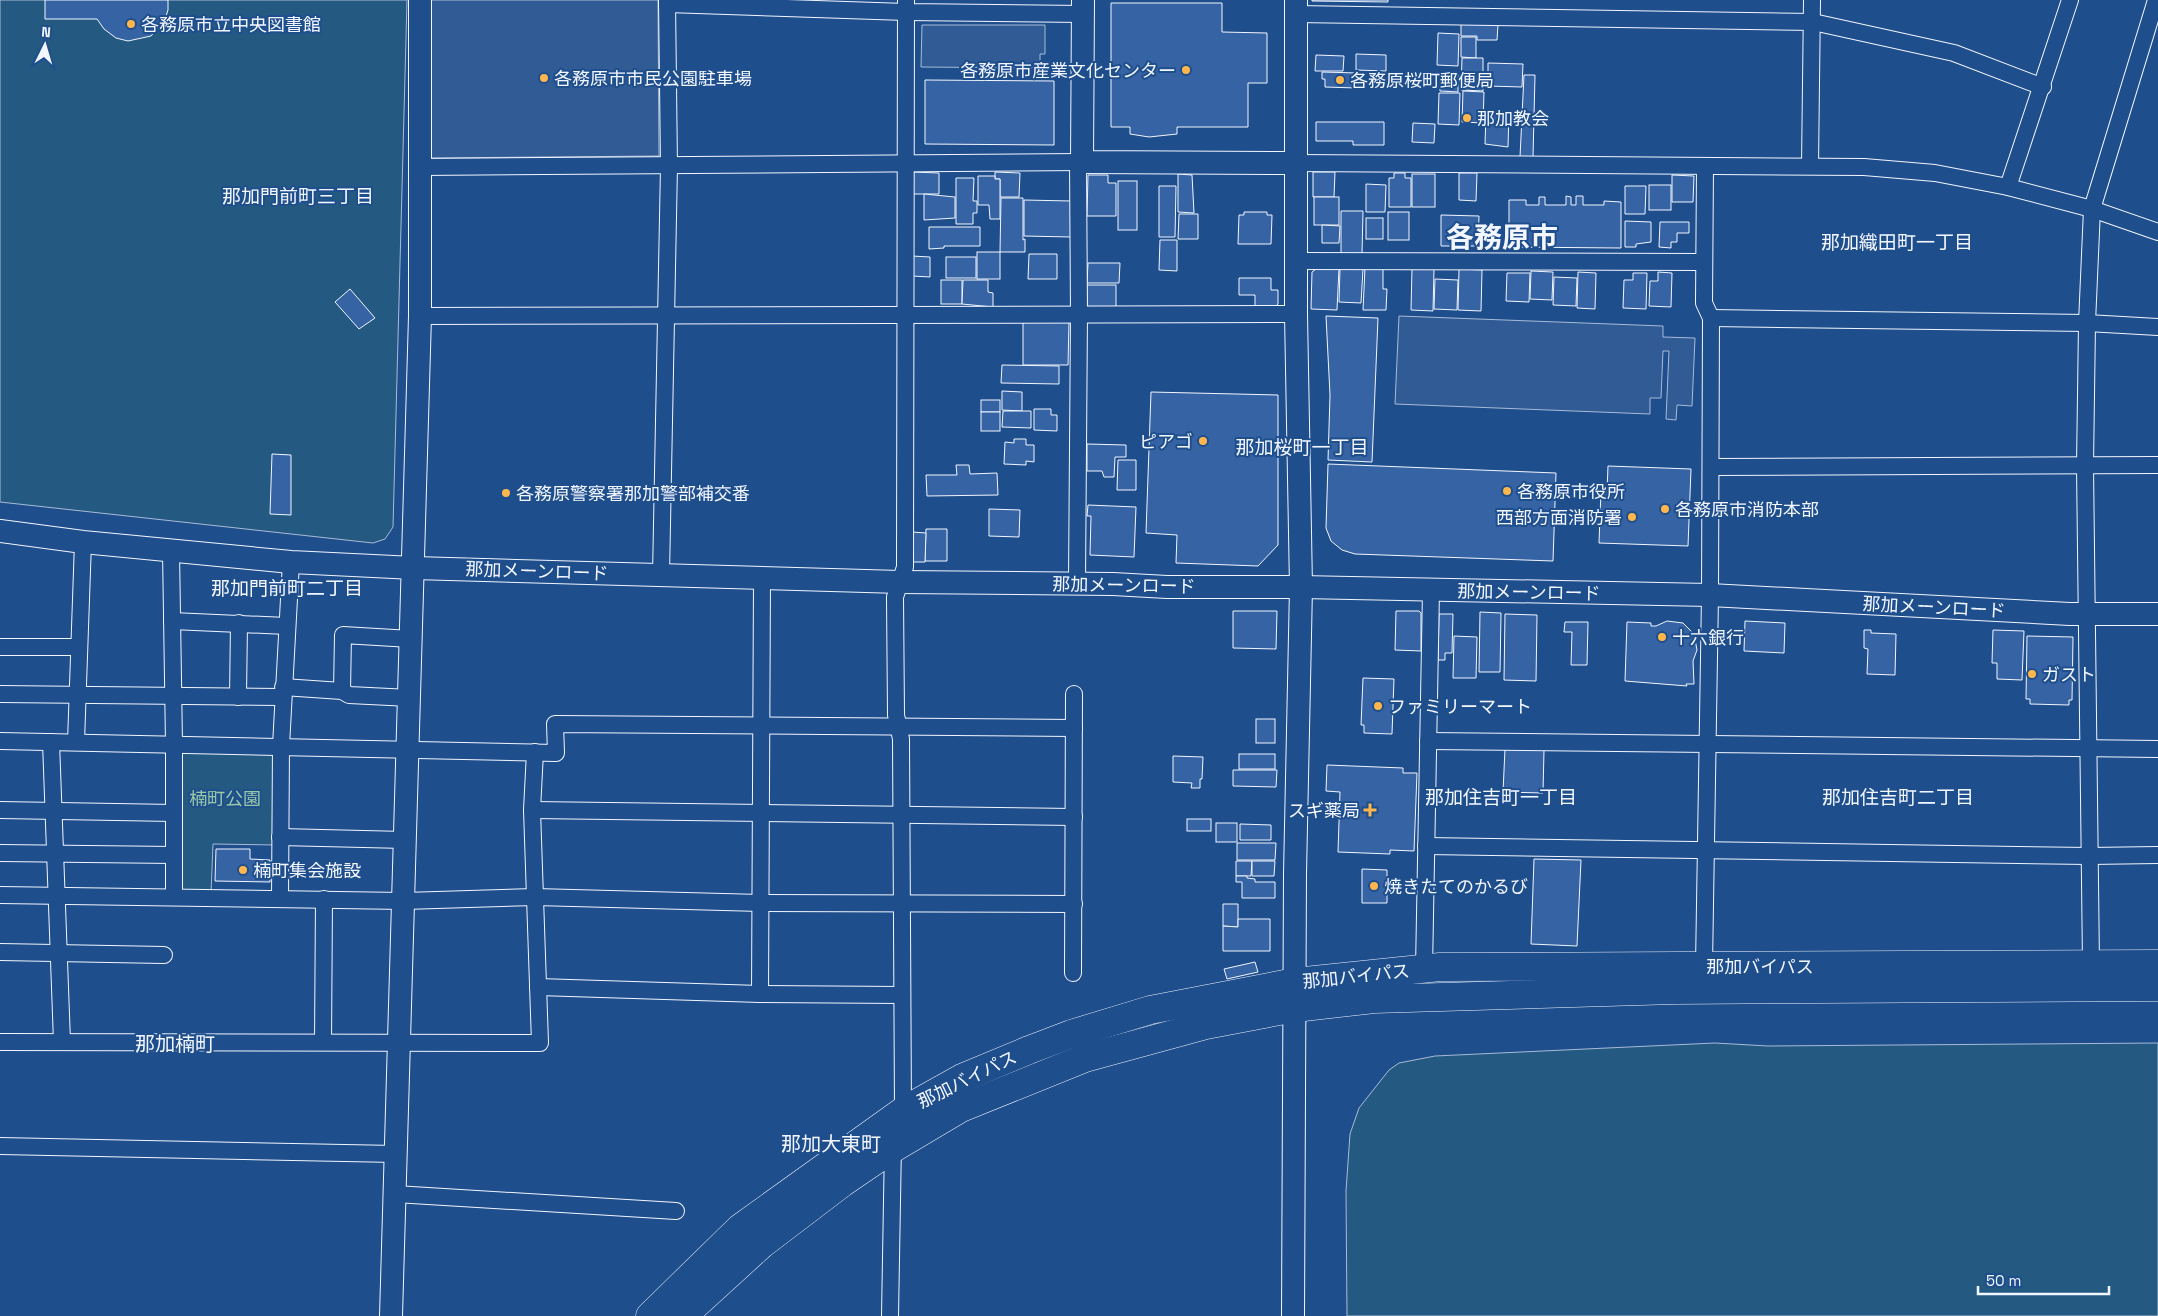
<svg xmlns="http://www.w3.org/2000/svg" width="2158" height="1316" font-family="'Space Grotesk','Noto Sans JP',sans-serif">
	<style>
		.green { fill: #245a82; stroke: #a8bbd7 }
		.parking { fill: #305b95; stroke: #a8bbd7 }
		.building { fill: #3563a3; stroke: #f2f6ff }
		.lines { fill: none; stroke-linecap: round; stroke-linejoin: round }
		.street-casing { stroke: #f2f6ff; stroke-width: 18 }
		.secondary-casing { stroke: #f2f6ff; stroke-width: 24 }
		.highway-casing { stroke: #f2f6ff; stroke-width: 29 }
		.street { stroke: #1f4e8c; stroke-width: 16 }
		.secondary { stroke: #1f4e8c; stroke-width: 22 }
		.highway { stroke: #1f4e8c; stroke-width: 28 }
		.poi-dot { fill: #ffb74d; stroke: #1f4e8c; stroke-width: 2 }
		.labels { text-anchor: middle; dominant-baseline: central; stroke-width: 4; stroke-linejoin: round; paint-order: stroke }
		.poi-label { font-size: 18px; fill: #f2f6ff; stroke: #1f4e8c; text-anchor: start }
		.street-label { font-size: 18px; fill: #f2f6ff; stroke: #1f4e8c }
		.park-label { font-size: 18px; fill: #97c8a6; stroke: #1f4e8c }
		.neighbourhood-label { font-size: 19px; fill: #f2f6ff; stroke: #1f4e8c }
		.quarter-label { font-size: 20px; fill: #f2f6ff; stroke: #1f4e8c }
		.town-label { font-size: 28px; font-weight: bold; fill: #f2f6ff; stroke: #1f4e8c }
	</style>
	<rect width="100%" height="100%" fill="#1f4e8c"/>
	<!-- green -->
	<g class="green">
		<path d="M0 0H407L393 527 385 539 373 543 0 502Z"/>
		<path d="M178 751 277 753 276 845 213 844 211 893 178 892Z"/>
		<path d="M1715 1043 1768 1046 2158 1043V1316H1347L1346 1191 1350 1134 1359 1108 1389 1070 1399 1063 1435 1056Z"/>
	</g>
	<!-- parking -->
	<g class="parking">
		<path d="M430 0H658L659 156 429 158Z"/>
		<path d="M922 25H1045V54H1040V68L921 67Z"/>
		<path d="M1399 316 1663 326V337L1695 338 1692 406 1677 405 1676 420 1666 419 1669 351H1663L1661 398H1650V414L1395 404Z"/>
	</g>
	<!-- building -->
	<g class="building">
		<path d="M45 0H168V10L165 19 151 36 128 41 116 38 104 29 97 19H45Z"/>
		<path d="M1312 0H1388V2L1312 1Z"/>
		<path d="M1111 3H1222V32L1267 33V83H1248V127H1177V134L1149 137 1130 134V127H1111Z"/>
		<path d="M1461 24 1498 25 1497 40H1477V36H1461Z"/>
		<path d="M1438 33 1459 34 1458 66 1437 65Z"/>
		<path d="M1461 37H1476V58L1461 57Z"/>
		<path d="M1356 54 1386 55V71L1356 70Z"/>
		<path d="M1316 55 1344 56 1343 71H1315Z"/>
		<path d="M1462 58H1483V91L1461 90Z"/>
		<path d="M1488 63 1523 64 1522 87 1488 86Z"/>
		<path d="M1322 72 1358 73 1357 88 1325 87V79H1322Z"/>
		<path d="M1440 74H1458V92L1440 91Z"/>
		<path d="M1524 75H1535L1533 157H1520Z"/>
		<path d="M925 80 1054 81V145L925 144Z"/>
		<path d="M1463 91 1484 92 1483 123 1462 122Z"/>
		<path d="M1439 93H1460L1459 125 1438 124Z"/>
		<path d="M1496 112H1509L1508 147 1485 144 1486 114 1496 115Z"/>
		<path d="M1316 122H1384V145H1353V141H1316Z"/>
		<path d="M1413 123 1435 124 1434 143 1412 142Z"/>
		<path d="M912 172 939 173V194H912Z"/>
		<path d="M995 172 1020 173 1019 197H1000V179H995Z"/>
		<path d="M1313 172H1335L1334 197H1313Z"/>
		<path d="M1394 173H1405V178H1411V207H1389V178H1394Z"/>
		<path d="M1459 173H1477L1476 201 1459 200Z"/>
		<path d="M1178 174 1192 175 1194 213 1178 212Z"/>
		<rect x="1412" y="174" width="23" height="33"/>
		<path d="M1088 175H1108V183H1116V216H1087Z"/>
		<path d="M1672 175 1694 176 1693 202H1672Z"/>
		<path d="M978 176H995V179H1000V219H990L989 205H978Z"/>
		<path d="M956 178H974L973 201H977V213H973V224H956Z"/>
		<rect x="1118" y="181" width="19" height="49"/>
		<path d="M1366 184 1386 185 1385 212H1366Z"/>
		<rect x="1649" y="185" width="22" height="25"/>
		<path d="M1159 186H1176L1175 237H1159Z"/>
		<path d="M1625 186H1646L1645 214H1625Z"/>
		<path d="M924 194 955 197V218L924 220Z"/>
		<path d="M1566 196 1571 197V205H1576V196H1583V205H1604V201L1621 202V248L1509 247V200H1526V205H1539V197H1545V205H1566Z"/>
		<rect x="1314" y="197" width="25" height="28"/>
		<path d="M1001 198H1023V240L1025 239V252H1000Z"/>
		<path d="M1024 200 1071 201V237L1024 236Z"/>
		<path d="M1341 211H1363L1362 254H1341Z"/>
		<path d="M1244 212H1267V215H1272L1271 244H1238L1239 215H1244Z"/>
		<rect x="1388" y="212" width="21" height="28"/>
		<path d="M1179 214H1198V239H1178Z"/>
		<path d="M1441 215 1479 216 1478 246H1441Z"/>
		<rect x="1366" y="218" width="17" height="21"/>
		<path d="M1625 221 1651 222V242L1636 244V247H1625Z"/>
		<path d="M1660 222H1689V233H1677V242H1671V248L1659 247Z"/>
		<path d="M1322 225 1340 226 1339 243H1322Z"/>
		<path d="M929 227H980V246H944V248L929 249Z"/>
		<path d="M1160 240H1177V271L1159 270Z"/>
		<rect x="977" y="252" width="23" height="27"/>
		<path d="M1029 254H1057V279H1028Z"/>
		<path d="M912 256 930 257V277L912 276Z"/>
		<rect x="946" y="257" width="30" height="21"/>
		<path d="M1088 263H1120L1119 283H1087Z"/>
		<path d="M1319 267 1339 268 1337 310 1311 309 1312 272Z"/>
		<path d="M1340 268 1363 269 1361 303 1339 302Z"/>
		<path d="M1365 268H1383V289H1387L1386 310H1363Z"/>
		<path d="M1412 268 1434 269 1433 311 1411 310Z"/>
		<path d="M1459 269 1482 270 1481 311 1458 310Z"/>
		<path d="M1531 271 1553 272 1552 300 1530 299Z"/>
		<path d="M1578 272 1596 273 1595 309 1577 308Z"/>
		<path d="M1658 272 1672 273 1671 307 1649 306 1650 281H1658Z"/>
		<path d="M1507 273H1530L1529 302 1506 301Z"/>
		<path d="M1633 273H1647L1646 309 1623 308 1624 280H1633Z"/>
		<path d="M1554 277 1577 278 1576 306 1553 305Z"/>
		<path d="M1239 278H1271V290H1278V304L1274 308H1255V295H1239Z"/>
		<path d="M1435 279 1458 280 1457 310 1434 309Z"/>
		<rect x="941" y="280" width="21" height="24"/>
		<path d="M963 280H988V292L993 293V307L962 304Z"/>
		<rect x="1087" y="285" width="29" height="23"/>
		<path d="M350 289 375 318 359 329 335 302Z"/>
		<path d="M1326 316 1378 318 1372 462 1328 460 1330 395Z"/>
		<path d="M1023 322H1069L1068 365H1023Z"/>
		<path d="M1002 365 1059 366V384L1001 383Z"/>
		<path d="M1002 391 1022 392V411L1002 410Z"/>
		<path d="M1151 392 1278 395V545L1258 566 1176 563 1177 535 1146 533Z"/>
		<rect x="981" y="400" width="19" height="12"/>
		<path d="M1034 409H1051V415H1057V431L1034 430Z"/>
		<path d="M1003 411H1031V428L1002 427Z"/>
		<rect x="981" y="412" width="19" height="19"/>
		<path d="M1014 439H1026V445H1034V462L1026 461V465L1004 464 1005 442 1014 443Z"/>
		<path d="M1087 444 1126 445V457H1115L1114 477H1104L1102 471H1087Z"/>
		<path d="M272 454 291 455V515L270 514Z"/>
		<path d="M1118 460H1136V490H1117Z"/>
		<path d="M1328 464 1556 473 1553 561 1355 554 1342 550 1331 541 1326 528Z"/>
		<path d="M956 465H969L970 474 997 473 998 495 927 496 926 475H957Z"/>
		<path d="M1608 466 1691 469 1688 546 1599 543 1601 491H1607Z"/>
		<path d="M1088 505 1136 507 1134 557 1090 555 1091 516H1087Z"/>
		<path d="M989 509 1020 510 1019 537 989 536Z"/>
		<path d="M926 529H947V561H925Z"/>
		<path d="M912 532 926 533 925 562H912Z"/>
		<path d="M1233 611H1277L1276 649 1233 648Z"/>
		<path d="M1396 611H1419L1421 613V651L1395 650Z"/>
		<path d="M1480 612 1501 613 1500 672H1479Z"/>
		<path d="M1439 614H1453L1452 653H1445V660H1438Z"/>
		<path d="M1505 614 1537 615 1536 681 1504 680Z"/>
		<path d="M1667 621 1683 623 1694 634 1697 650 1693 661 1694 684H1686L1687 686 1625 681 1627 622 1651 623V626H1656Z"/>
		<path d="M1745 621 1785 623 1784 653 1744 651Z"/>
		<path d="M1565 622H1588L1587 665H1571L1572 632H1564Z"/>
		<path d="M1864 630H1871V633L1896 634 1895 675 1867 674 1868 649 1864 648Z"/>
		<path d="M1993 630 2024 631 2022 680 1997 679V663H1992Z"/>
		<path d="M1454 636 1477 637 1476 678H1453Z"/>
		<path d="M2027 636 2073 637 2072 700H2069V705L2030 704V699H2026Z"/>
		<path d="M1363 678 1394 679 1392 734 1364 733V725H1361Z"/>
		<rect x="1256" y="719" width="19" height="24"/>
		<path d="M1505 749 1544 750 1543 793 1503 792Z"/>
		<rect x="1239" y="754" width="36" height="15"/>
		<path d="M1173 756 1203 757 1202 779H1200V788H1191L1192 783 1173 782Z"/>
		<path d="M1327 765 1403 768V773H1417L1414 851 1390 850V854L1338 852 1340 792 1326 791Z"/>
		<path d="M1233 770H1277L1276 787 1233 786Z"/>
		<rect x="1187" y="819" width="24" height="12"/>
		<rect x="1216" y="823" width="21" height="19"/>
		<path d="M1240 824 1271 825V840H1240Z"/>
		<path d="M1237 843H1276L1275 860H1237Z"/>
		<path d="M216 849H250V859L270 860V882L215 881Z"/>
		<path d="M1534 859 1581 860 1577 946 1531 944Z"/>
		<path d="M1236 861H1252L1251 876H1236Z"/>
		<path d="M1252 861H1275L1274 876H1252Z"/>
		<path d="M1362 869 1387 870V903H1362Z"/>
		<path d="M1236 876H1247V878L1255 879V882H1275V898H1242V882H1236Z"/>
		<path d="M1223 904H1238V927L1223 926Z"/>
		<path d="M1238 919H1270V951H1223V926L1238 927Z"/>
		<path d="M1255 962 1258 972 1227 979 1224 969Z"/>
	</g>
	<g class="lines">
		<defs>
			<g id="street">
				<path d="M667 4 906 12 1083 14"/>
				<path d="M1296 14 1813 22 1954 53 2043 87"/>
				<path d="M1295 163 1864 167 1935 173 2008 187 2092 209 2158 232"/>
				<path d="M1810 166 1812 0"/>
				<path d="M420 167 1082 162"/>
				<path d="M2008 187 2070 0"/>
				<path d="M1296 261 1704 262"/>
				<path d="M420 316 1296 314"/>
				<path d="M1711 318 2087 323 2158 327"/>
				<path d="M1711 467 2158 465"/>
				<path d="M171 551 174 744V897"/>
				<path d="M661 575 669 166 667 0"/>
				<path d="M1077 583 1079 314 1078 162"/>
				<path d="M172 621 287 626"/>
				<path d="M0 647H79"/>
				<path d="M283 687 342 691 349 695 410 698"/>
				<path d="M342 691 343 635 411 639"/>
				<path d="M0 694 283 697"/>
				<path d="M238 697 239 623"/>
				<path d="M0 741 556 753 555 724 1074 728"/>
				<path d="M1428 741 2158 749"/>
				<path d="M51 742 62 1042"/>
				<path d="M76 742 83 542"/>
				<path d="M0 810 174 813"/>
				<path d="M532 810 1074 817"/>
				<path d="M280 837 405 840"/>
				<path d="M1426 846 2089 856 2158 855"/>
				<path d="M0 853 174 855"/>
				<path d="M0 895 404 901 535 897 761 903 1074 904"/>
				<path d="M280 899 281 746 291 562"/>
				<path d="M0 952 164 955"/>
				<path d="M2091 964 2085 466 2087 323 2092 209 2156 0"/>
				<path d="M1704 966 1710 595 1711 318 1704 303 1705 166"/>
				<path d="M1424 969 1431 590"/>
				<path d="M1073 973 1074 694"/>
				<path d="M538 987 760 994 901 995"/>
				<path d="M760 994 762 579"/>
				<path d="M0 1042 540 1043 532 810 535 752"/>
				<path d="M323 1042 324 899"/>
				<path d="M901 1117 903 1111 901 739 896 715 895 597 905 567 906 0"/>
				<path d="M0 1146 396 1154"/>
				<path d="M395 1194 676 1211"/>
				<path d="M890 1316 893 1143"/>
			</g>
			<g id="secondary">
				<path d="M1083 0 1082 162 1295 163"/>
				<path d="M0 531 83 542 291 562 414 568 900 582 1113 584 1167 587H1301L1710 595 2070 614H2158"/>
				<path d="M391 1316 420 316V0"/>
				<path d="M1293 1316 1295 874 1301 587 1296 314V0"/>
			</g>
			<g id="highway">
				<path d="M650 1316 740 1228 903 1111 962 1078 1029 1050 1071 1034 1150 1010 1295 982 1440 967 2158 964"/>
				<path d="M683 1316 762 1244 842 1183 892 1149 961 1108 1085 1058 1206 1025 1295 1008 1374 999 1674 990 2158 987"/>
			</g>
		</defs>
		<!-- street casing -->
		<use href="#street" class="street-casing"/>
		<!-- secondary casing -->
		<use href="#secondary" class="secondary-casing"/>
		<!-- highway casing -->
		<use href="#highway" class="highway-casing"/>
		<!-- street -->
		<use href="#street" class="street"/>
		<!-- secondary -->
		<use href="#secondary" class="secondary"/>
		<!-- highway -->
		<use href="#highway" class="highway"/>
	</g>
	<!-- markers -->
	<g class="poi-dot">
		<circle cx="131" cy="24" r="5"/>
		<circle cx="1186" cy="70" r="5"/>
		<circle cx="544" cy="78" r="5"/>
		<circle cx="1340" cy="80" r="5"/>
		<circle cx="1467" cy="118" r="5"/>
		<circle cx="1203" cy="441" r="5"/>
		<circle cx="1507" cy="491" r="5"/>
		<circle cx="506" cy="493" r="5"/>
		<circle cx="1665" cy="509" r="5"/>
		<circle cx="1632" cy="517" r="5"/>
		<circle cx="1662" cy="637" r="5"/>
		<circle cx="2032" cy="674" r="5"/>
		<circle cx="1378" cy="706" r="5"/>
		<path d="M1367.5 802.5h5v5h5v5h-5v5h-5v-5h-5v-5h5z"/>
		<circle cx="243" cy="870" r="5"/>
		<circle cx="1374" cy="886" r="5"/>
	</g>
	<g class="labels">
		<!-- poi labels -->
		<g class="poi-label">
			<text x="141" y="24">各務原市立中央図書館</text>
			<text x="1176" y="70" text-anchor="end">各務原市産業文化センター</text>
			<text x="554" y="78">各務原市市民公園駐車場</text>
			<text x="1350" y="80">各務原桜町郵便局</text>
			<text x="1477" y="118">那加教会</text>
			<text x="1193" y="441" text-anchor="end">ピアゴ</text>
			<text x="1517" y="491">各務原市役所</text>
			<text x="516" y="493">各務原警察署那加警部補交番</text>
			<text x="1675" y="509">各務原市消防本部</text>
			<text x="1622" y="517" text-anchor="end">西部方面消防署</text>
			<text x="1672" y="637">十六銀行</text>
			<text x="2042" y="674">ガスト</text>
			<text x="1388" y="706">ファミリーマート</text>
			<text x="1360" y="810" text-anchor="end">スギ薬局</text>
			<text x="253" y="870">楠町集会施設</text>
			<text x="1384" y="886">焼きたてのかるび</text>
		</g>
		<!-- street labels -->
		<g class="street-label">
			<text transform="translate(537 571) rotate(2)">那加メーンロード</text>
			<text transform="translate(1124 585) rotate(1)">那加メーンロード</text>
			<text transform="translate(1529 592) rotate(1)">那加メーンロード</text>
			<text transform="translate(1934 607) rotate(3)">那加メーンロード</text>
			<text x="1760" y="966">那加バイパス</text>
			<text transform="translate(1356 976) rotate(-6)">那加バイパス</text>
			<text transform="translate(967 1079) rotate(-26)">那加バイパス</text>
		</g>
		<!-- park labels -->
		<g class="park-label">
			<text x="225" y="798">楠町公園</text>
		</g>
		<!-- neighbourhood labels -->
		<g class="neighbourhood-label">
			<text x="298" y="196">那加門前町三丁目</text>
			<text x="1897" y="242">那加織田町一丁目</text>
			<text x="1302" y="447">那加桜町一丁目</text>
			<text x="287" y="588">那加門前町二丁目</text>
			<text x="1501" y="797">那加住吉町一丁目</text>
			<text x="1898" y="797">那加住吉町二丁目</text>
		</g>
		<!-- quarter labels -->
		<g class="quarter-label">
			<text x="175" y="1044">那加楠町</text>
			<text x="831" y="1144">那加大東町</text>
		</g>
		<!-- town labels -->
		<g class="town-label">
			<text x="1502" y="237">各務原市</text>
		</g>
	</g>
	<!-- north arrow -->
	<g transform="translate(45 45) rotate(5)" stroke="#1f4e8c" stroke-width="4" paint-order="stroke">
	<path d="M0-4L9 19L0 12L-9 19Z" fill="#f2f6ff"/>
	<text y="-8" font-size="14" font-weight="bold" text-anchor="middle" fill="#f2f6ff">N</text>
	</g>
	<!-- scale -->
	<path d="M1978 1286v8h131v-8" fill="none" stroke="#f2f6ff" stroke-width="2.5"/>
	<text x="1986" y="1286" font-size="15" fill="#f2f6ff" stroke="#1f4e8c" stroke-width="4" paint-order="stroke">50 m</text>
</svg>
